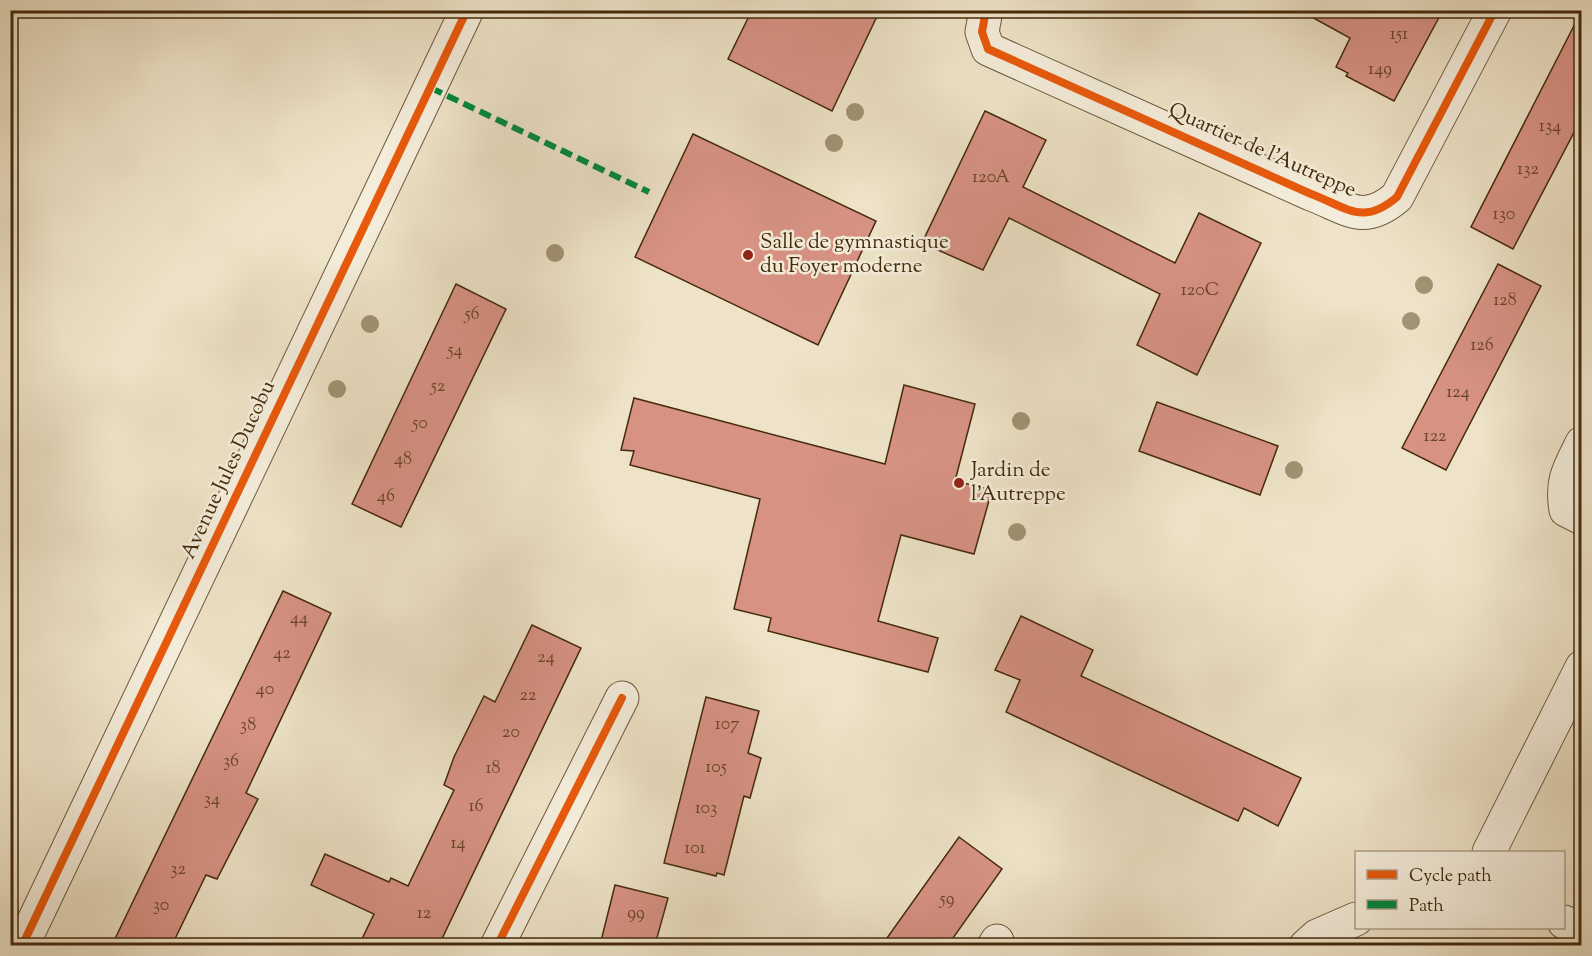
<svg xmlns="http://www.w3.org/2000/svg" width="1592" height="956" font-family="'Sorts Mill Goudy',serif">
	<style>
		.building { fill: #d79284; stroke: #442b0b; stroke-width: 1.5 }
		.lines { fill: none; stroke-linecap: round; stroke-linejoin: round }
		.minor-casing { stroke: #6e593a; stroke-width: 35 }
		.tertiary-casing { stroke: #6e593a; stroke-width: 35 }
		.minor { stroke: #f4eddb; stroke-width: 33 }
		.tertiary { stroke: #f4eddb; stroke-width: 33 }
		.quiet { stroke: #00873e; stroke-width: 6; stroke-dasharray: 12 6; stroke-linecap: butt }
		.cycleway-casing { stroke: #f4eddb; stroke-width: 11 }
		.cycleway { stroke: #e8590c; stroke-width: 8 }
		.tree { fill: #a19373 }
		.poi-dot { fill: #8f2418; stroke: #f4eddb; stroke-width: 2 }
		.labels { text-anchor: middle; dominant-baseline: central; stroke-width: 5; stroke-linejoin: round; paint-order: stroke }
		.number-label { font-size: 18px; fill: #694529 }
		.street-label { font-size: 21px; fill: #442b0b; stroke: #f4eddb }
		.poi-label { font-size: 21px; fill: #442b0b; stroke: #f4eddb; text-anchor: start }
	</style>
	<rect width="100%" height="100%" fill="#eee3c8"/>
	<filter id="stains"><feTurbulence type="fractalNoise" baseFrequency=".00333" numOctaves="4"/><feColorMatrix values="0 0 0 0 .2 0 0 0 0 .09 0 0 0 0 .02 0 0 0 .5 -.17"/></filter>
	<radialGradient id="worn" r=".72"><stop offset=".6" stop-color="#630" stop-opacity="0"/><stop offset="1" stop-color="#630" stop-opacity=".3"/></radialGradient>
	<!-- building -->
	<g class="building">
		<path d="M752 10H880L832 111 728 59Z"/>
		<path d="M1299 10H1443L1394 101 1346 76 1348 73 1336 67 1350 38Z"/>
		<path d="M1581 12V119L1513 249 1471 227Z"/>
		<path d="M985 111 1046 140 1023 187 1175 263 1199 213 1261 243 1197 375 1137 345 1160 294 1009 218 983 270 922 243Z"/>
		<path d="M693 134 876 221 818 345 635 257Z"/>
		<path d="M1498 264 1541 286 1446 470 1402 448Z"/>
		<path d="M456 284 506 309 401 527 352 504Z"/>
		<path d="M904 385 975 404 955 481 992 490 974 554 901 535 878 621 938 638 928 672 768 631 771 618 734 609 760 499 630 465 634 451 621 450 634 398 885 464Z"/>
		<path d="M1157 402 1278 446 1260 495 1139 451Z"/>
		<path d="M283 591 331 613 246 793 258 799 217 879 206 875 172 945H112Z"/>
		<path d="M1021 616 1093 650 1081 676 1301 778 1278 826 1244 808 1238 821 1006 712 1020 680 995 670Z"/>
		<path d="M532 625 581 648 439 945H359L374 914 311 885 325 854 389 882 391 878 408 886 454 790 444 785 454 757 484 696 495 702Z"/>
		<path d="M706 697 759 711 748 753 761 758 750 798 744 796 724 875 717 873 716 876 664 863Z"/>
		<path d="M959 837 1002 869 948 945H882Z"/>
		<path d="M615 885 668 898 655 945H600Z"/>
	</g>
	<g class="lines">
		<defs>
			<g id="minor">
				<path d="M986 10 982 32 988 49 1311 194C1348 208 1363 226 1397 197L1495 10"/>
				<path d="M1582 443C1569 469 1561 481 1566 510L1582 518"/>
				<path d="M1489 852 1582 667"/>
				<path d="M1564 922 1582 931"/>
				<path d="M497 946 622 698"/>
				<path d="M994 946 997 941"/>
				<path d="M1306 946 1317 936 1356 919"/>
			</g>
			<path id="tertiary" d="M22 946 467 10"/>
		</defs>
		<!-- minor casing -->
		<use href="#minor" class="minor-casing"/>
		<!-- tertiary casing -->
		<use href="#tertiary" class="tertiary-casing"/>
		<!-- minor -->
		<use href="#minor" class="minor"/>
		<!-- tertiary -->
		<use href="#tertiary" class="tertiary"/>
		<!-- quiet -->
		<path class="quiet" d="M431 88 649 192"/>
		<defs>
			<g id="cycleway">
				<path d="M986 10 982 32 988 49 1311 194C1348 208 1363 226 1397 197L1495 10"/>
				<path d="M22 946 467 10"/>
				<path d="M497 946 622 698"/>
			</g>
		</defs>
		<!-- cycleway casing -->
		<use href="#cycleway" class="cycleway-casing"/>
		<!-- cycleway -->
		<use href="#cycleway" class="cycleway"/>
	</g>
	<!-- trees -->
	<g class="tree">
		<circle cx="855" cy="112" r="9"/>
		<circle cx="834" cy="143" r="9"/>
		<circle cx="555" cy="253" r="9"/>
		<circle cx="1424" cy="285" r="9"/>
		<circle cx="1411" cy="321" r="9"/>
		<circle cx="370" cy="324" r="9"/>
		<circle cx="337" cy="389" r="9"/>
		<circle cx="1021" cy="421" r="9"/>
		<circle cx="1294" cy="470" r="9"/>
		<circle cx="1017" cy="532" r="9"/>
	</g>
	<!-- markers -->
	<g class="poi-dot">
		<circle cx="748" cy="255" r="6"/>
		<circle cx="959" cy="483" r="6"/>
	</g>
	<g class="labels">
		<!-- number labels -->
		<g class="number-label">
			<text x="1399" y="35">151</text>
			<text x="1380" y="70">149</text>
			<text x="1550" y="127">134</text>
			<text x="1528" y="170">132</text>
			<text x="991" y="178">120A</text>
			<text x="1504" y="215">130</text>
			<text x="1200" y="291">120C</text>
			<text x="1505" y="301">128</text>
			<text x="472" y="315">56</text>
			<text x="1482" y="346">126</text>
			<text x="455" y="351">54</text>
			<text x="438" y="387">52</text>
			<text x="1458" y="393">124</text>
			<text x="420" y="424">50</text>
			<text x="1435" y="437">122</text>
			<text x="403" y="460">48</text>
			<text x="386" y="497">46</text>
			<text x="299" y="619">44</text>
			<text x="282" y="654">42</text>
			<text x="546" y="658">24</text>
			<text x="265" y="690">40</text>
			<text x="528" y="696">22</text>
			<text x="727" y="725">107</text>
			<text x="248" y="726">38</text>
			<text x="511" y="733">20</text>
			<text x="231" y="762">36</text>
			<text x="716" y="768">105</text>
			<text x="493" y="769">18</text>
			<text x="212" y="800">34</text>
			<text x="476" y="807">16</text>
			<text x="706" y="809">103</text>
			<text x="458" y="844">14</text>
			<text x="695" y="849">101</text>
			<text x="178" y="870">32</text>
			<text x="947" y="900">59</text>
			<text x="161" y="906">30</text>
			<text x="424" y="914">12</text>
			<text x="636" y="914">99</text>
		</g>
		<!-- street labels -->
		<g class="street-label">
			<text transform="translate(1262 151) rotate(24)">Quartier de l'Autreppe</text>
			<text transform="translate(229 470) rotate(-65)">Avenue Jules Ducobu</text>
		</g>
		<!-- poi labels -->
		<g class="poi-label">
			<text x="760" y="243">Salle de gymnastique<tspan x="760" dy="24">du Foyer moderne</tspan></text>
			<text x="971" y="471">Jardin de<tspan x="971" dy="24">l'Autreppe</tspan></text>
		</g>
	</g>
	<!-- margin -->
	<rect width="1592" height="956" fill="none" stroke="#eee3c8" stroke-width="36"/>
	<rect x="12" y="12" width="1568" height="932" fill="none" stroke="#442b0b" stroke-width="3"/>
	<rect x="18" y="18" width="1556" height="920" fill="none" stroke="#442b0b" stroke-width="1.5"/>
	<!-- legend -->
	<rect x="1355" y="851" width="210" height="78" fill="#f4eddb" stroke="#ae9f88" stroke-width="1.5"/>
	<rect x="1367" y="870" width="30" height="9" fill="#e8590c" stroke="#ae9f88" stroke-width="1.5"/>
	<text x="1409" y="881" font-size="18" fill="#442b0b">Cycle path</text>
	<rect x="1367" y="900" width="30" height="9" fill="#00873e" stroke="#ae9f88" stroke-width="1.5"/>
	<text x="1409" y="911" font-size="18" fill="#442b0b">Path</text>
	<rect width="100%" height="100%" filter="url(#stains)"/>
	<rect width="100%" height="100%" fill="url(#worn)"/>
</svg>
